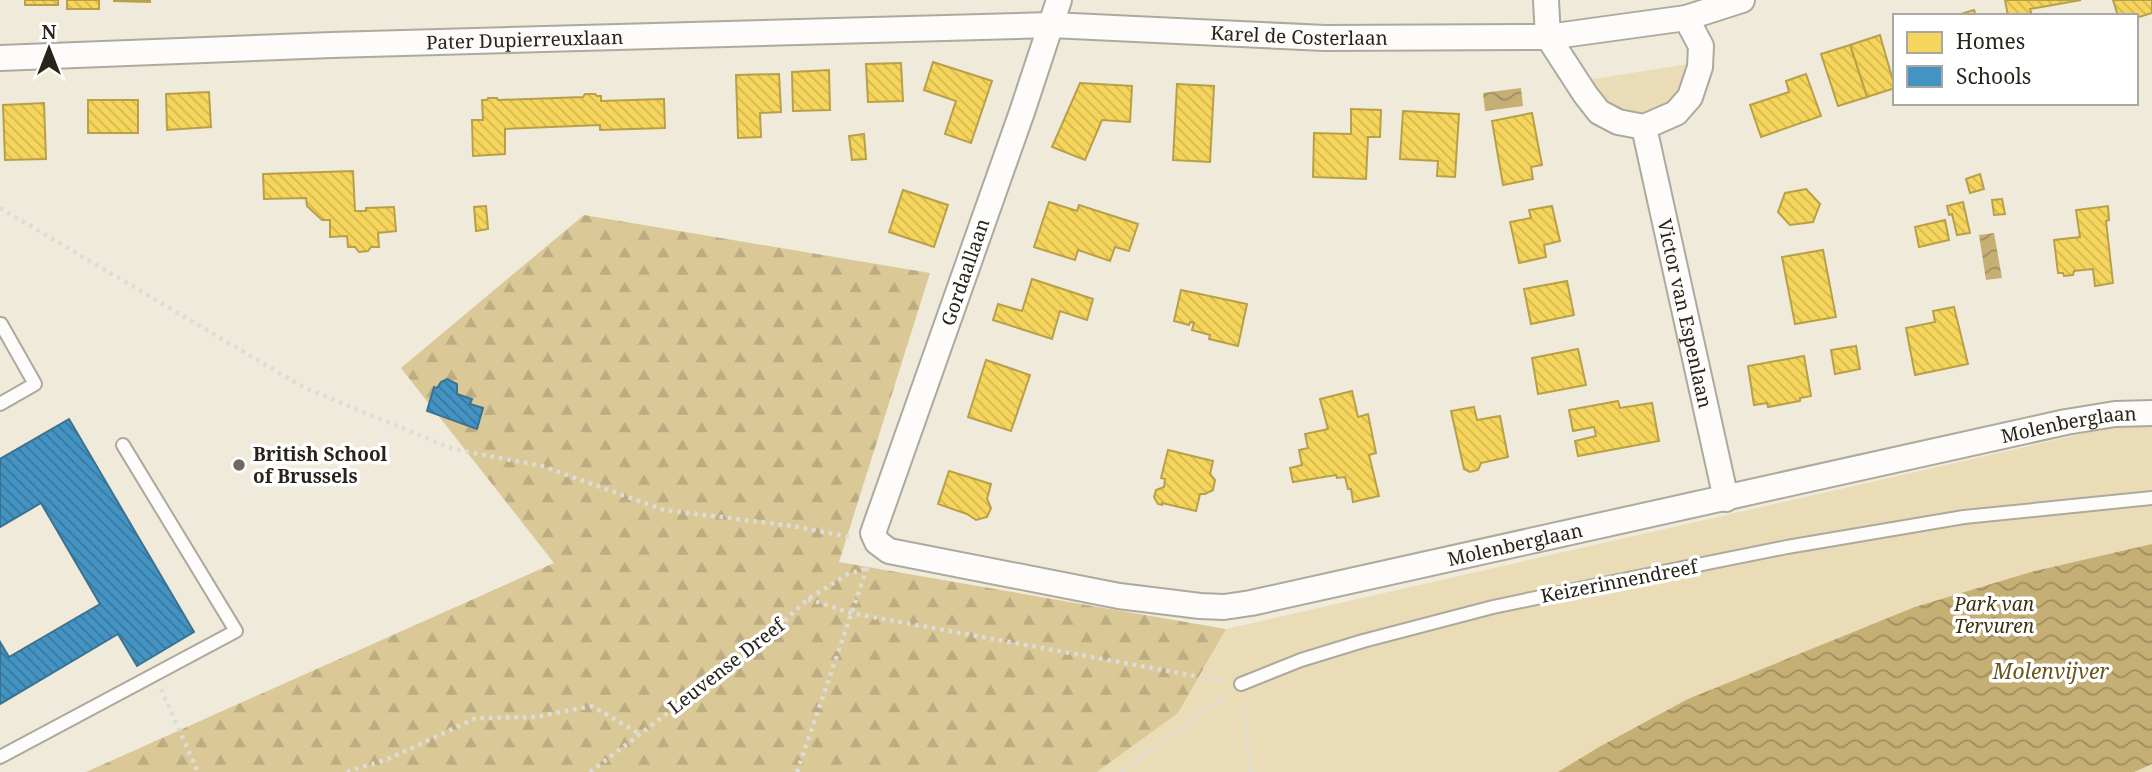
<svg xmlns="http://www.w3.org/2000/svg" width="2152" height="772" font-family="'Noto Serif',serif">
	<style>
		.green { fill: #eadcb6 }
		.forest { fill: url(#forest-firs) }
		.water { fill: url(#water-waves) }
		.homes { fill: url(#homes-back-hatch); stroke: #b8a048; stroke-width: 2 }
		.schools { fill: url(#schools-back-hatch); stroke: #3b7290; stroke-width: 2 }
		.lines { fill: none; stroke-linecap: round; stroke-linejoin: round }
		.lane-casing { stroke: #ada99d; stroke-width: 16 }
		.street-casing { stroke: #ada99d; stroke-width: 28 }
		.path { stroke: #dedcd8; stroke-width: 4.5; stroke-dasharray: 3.5 5; stroke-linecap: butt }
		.lane { stroke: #fdfcfa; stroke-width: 12 }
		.street { stroke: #fdfcfa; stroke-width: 24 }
		.poi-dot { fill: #6e695e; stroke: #fff; stroke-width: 2.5 }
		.labels { text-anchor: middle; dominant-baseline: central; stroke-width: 7; stroke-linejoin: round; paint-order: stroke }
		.street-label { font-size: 19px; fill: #28241a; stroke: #fff }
		.poi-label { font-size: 19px; font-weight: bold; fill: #28241a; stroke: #fff; text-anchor: start }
		.park-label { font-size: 19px; font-style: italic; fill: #3c300d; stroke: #fff }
		.water-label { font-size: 21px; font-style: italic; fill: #6a551b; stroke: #fff }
	</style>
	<defs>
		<pattern id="forest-firs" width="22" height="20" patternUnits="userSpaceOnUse" patternTransform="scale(1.75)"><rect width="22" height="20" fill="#dbc897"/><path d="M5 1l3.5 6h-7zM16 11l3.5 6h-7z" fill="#bcac82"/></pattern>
		<pattern id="water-waves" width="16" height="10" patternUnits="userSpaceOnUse" patternTransform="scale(1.75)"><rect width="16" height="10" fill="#c5af75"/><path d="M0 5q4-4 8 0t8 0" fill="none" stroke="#a08e5f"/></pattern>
		<pattern id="homes-back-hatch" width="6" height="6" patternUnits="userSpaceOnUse" patternTransform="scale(1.75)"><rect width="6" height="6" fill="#f6d55c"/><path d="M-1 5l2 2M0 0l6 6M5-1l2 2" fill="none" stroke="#d3b74f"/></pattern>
		<pattern id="schools-back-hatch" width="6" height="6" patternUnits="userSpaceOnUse" patternTransform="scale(1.75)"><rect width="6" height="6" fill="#4393c3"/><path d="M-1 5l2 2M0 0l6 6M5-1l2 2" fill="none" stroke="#38789e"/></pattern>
	</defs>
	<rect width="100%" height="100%" fill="#f0eadb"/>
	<!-- green -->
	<g class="green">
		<path d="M1694 63C1685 91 1664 118 1632 113 1625 112 1616 111 1611 107 1600 101 1591 89 1582 81Z"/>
		<path d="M2117 426 2152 427V772H1097L1178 713 1226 629Z"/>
	</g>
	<!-- forest -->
	<path class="forest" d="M584 215 930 273 839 562 1226 629 1178 713 1097 772H86L554 563 401 368Z"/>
	<!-- water -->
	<g class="water">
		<path d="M1521 88 1523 106 1485 111 1483 93Z"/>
		<path d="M1994 233 2002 278 1986 280 1979 235Z"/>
		<path d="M2152 544V764L2134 772H1558L1599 747 1688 699 1915 607 2031 572Z"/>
	</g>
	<!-- homes -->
	<g class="homes">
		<rect x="25" y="0" width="33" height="5"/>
		<rect x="67" y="0" width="32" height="9"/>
		<path d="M114 0H150V2L114 1Z"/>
		<path d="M2005 0H2081L2030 9 2032 16H2008Z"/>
		<path d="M2113 0H2152V13L2136 18V16H2118Z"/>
		<path d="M1974 10 1976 16H1954Z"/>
		<path d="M1880 35 1895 88 1867 97 1850 45Z"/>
		<path d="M1850 45 1867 97 1838 106 1821 54Z"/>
		<path d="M933 62 992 81 971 143 945 134 956 101 924 90Z"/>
		<path d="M901 63 903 101 868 102 866 64Z"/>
		<path d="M829 70 830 110 793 111 792 72Z"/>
		<path d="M779 74 781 112 760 113 761 137 738 138 736 75Z"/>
		<path d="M1806 74 1821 116 1761 137 1750 105 1789 92 1786 81Z"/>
		<path d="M1080 83 1132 86 1130 122 1102 120 1085 160 1052 147Z"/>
		<path d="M1177 84 1214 86 1210 162 1173 160Z"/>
		<path d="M209 92 211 127 167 130 166 94Z"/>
		<path d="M585 94H595L597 96H601V101L664 99 665 128 600 130V125L505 129V154L473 156 472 120H483L482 100H487L488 98H497L498 100 583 97Z"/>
		<rect x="88" y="100" width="50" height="33"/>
		<path d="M44 103 46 159 5 160 3 105Z"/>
		<path d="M1351 109 1381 110 1380 137H1368L1366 179 1313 177 1314 133 1351 134Z"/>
		<path d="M1403 111 1459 114 1455 177 1437 176 1438 161 1400 159Z"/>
		<path d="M1532 113 1542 165 1531 167 1533 179 1503 185 1492 121Z"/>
		<path d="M864 134 866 159 852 160 849 136Z"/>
		<path d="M353 171 355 211H366V208L394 207 396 231 378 233 379 247H371L368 251 359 252 355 247H348L347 236 330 237V220H322L307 206 306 198 264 199 263 174Z"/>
		<path d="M1980 174 1984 189 1970 193 1966 179Z"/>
		<path d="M1806 189 1820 204 1813 222 1790 225 1778 212 1785 193Z"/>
		<path d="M903 190 948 205 934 247 889 232Z"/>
		<path d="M2002 199 2005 214 1994 215 1992 200Z"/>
		<path d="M1049 202 1077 211 1079 205 1138 224 1129 251 1115 247 1110 261 1078 250 1075 260 1034 247Z"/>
		<path d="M1963 202 1970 233 1957 235 1952 214 1949 215 1947 206Z"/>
		<path d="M486 206 488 229 476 231 474 207Z"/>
		<path d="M1552 206 1560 241 1544 245 1546 257 1519 263 1510 222 1531 218 1529 210Z"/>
		<path d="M2108 206 2109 220 2106 221 2113 283 2095 286 2093 269 2074 271 2073 275 2064 276 2063 273H2058L2054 240 2080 237 2076 210Z"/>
		<path d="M1945 220 1949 240 1919 247 1915 227Z"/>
		<path d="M1823 250 1836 317 1795 324 1782 257Z"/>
		<path d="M1032 279 1093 299 1087 320 1060 311 1052 339 993 320 998 304 1022 311Z"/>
		<path d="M1567 281 1574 315 1531 324 1524 289Z"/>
		<path d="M1181 290 1247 304 1238 346 1209 339 1210 335 1192 330 1194 323 1190 322 1189 325 1174 321Z"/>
		<path d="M1954 307 1968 364 1915 375 1906 328 1935 322 1933 311Z"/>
		<path d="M1856 346 1860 369 1835 374 1831 350Z"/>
		<path d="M1578 349 1586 385 1538 394 1532 358Z"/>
		<path d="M1804 356 1811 396 1800 398V401L1768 407 1767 403 1754 405 1748 366Z"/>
		<path d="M986 360 1030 375 1011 431 968 417Z"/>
		<path d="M1352 391 1358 417 1368 414 1376 453 1369 455 1379 496 1353 502 1351 489H1348L1345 477 1337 478 1336 475 1293 482 1290 468 1302 465 1299 450 1308 448 1305 434 1328 429 1320 399Z"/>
		<path d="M1618 401 1620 408 1652 403 1659 441 1578 456 1575 441 1596 436 1594 427 1573 431 1569 410Z"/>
		<path d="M1474 407 1477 420 1500 416 1508 457 1481 463 1478 470 1470 472 1464 469 1451 411Z"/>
		<path d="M1168 450 1213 461 1210 474 1215 480 1213 490 1205 494H1200L1196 511 1162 503V505L1158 504 1154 497 1156 490 1164 487 1165 479 1161 478Z"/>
		<path d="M949 471 991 484 987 499 991 508 987 517 976 520 967 514 938 504Z"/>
	</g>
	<!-- schools -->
	<g class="schools">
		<path d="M447 379 457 384V394L472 399 470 404 483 408 477 429 427 411 434 387 437 388 441 382Z"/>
		<path d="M69 419 194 632 137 666 118 634 0 704V642L9 657 100 604 41 503 0 527V459Z"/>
	</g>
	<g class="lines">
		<defs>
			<g id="lane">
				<path d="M0 324H1L35 384 0 404"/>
				<path d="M1241 684 1301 660 1363 641 1493 607 1598 585 1787 547 1964 517 2152 498"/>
				<path d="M0 757 236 631 123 445"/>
			</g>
			<g id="street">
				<path id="s1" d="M1059 0 1022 112 873 533 877 542 889 551 1119 596 1200 606 1224 607 1251 603 2066 422 2115 414 2152 413"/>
				<path d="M1546 0 1548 37 1585 94 1599 112 1618 122 1644 127 1676 113 1690 97 1700 67 1701 46 1686 18"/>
				<path id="s2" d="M0 58 332 45 1051 25 1325 38 1548 37 1686 18 1742 0"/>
				<path id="s3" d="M1644 127 1726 499"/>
			</g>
		</defs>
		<!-- lane casing -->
		<use href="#lane" class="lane-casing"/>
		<!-- street casing -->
		<use href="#street" class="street-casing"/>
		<!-- path -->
		<g class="path">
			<path d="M0 208 305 388 453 449 542 466 664 510 793 526 850 537"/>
			<path d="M808 599 851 613 1223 681"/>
			<path d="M161 689 198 772"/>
			<path d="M1243 703 1251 772"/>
			<path d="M347 772 388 759 476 718 535 717 592 706 640 734"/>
			<path d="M590 772 763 641 808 599 848 574 866 569"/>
			<path d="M797 772 868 565"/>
			<path d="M1122 772 1226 695"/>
		</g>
		<!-- lane -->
		<use href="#lane" class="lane"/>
		<!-- street -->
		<use href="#street" class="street"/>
	</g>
	<!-- markers -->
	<circle class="poi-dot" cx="239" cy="465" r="7"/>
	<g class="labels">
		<!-- street labels -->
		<g class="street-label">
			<text stroke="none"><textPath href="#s2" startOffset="1300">Karel de Costerlaan</textPath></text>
			<text stroke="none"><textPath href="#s2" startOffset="525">Pater Dupierreuxlaan</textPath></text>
			<text transform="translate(965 272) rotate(-71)">Gordaallaan</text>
			<text stroke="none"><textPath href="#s3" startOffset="191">Victor van Espenlaan</textPath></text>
			<text stroke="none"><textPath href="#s1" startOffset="1794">Molenberglaan</textPath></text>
			<text stroke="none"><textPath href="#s1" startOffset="1227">Molenberglaan</textPath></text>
			<text transform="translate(1619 581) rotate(-11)">Keizerinnendreef</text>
			<text transform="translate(726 666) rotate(-38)">Leuvense Dreef</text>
		</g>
		<!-- poi labels -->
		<g class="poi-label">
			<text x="253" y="454">British School<tspan x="253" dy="22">of Brussels</tspan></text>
		</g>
		<!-- park labels -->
		<g class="park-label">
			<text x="1994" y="604">Park van<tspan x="1994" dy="22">Tervuren</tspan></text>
		</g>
		<!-- water labels -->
		<g class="water-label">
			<text x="2051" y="671">Molenvijver</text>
		</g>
	</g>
	<!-- legend -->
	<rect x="1893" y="14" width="245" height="91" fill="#ffffff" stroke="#a9a7a3" stroke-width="2"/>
	<rect x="1907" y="32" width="35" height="21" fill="#f6d55c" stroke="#a9a7a3" stroke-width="2"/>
	<text x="1956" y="49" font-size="21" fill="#28241a">Homes</text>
	<rect x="1907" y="66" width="35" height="21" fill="#4393c3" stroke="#a9a7a3" stroke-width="2"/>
	<text x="1956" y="84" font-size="21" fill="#28241a">Schools</text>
	<!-- north arrow -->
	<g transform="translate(49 49)" stroke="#ffffff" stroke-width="5" paint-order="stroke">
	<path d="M0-5L12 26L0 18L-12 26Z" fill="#28241a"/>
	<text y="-10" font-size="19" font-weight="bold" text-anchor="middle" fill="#28241a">N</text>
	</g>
</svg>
